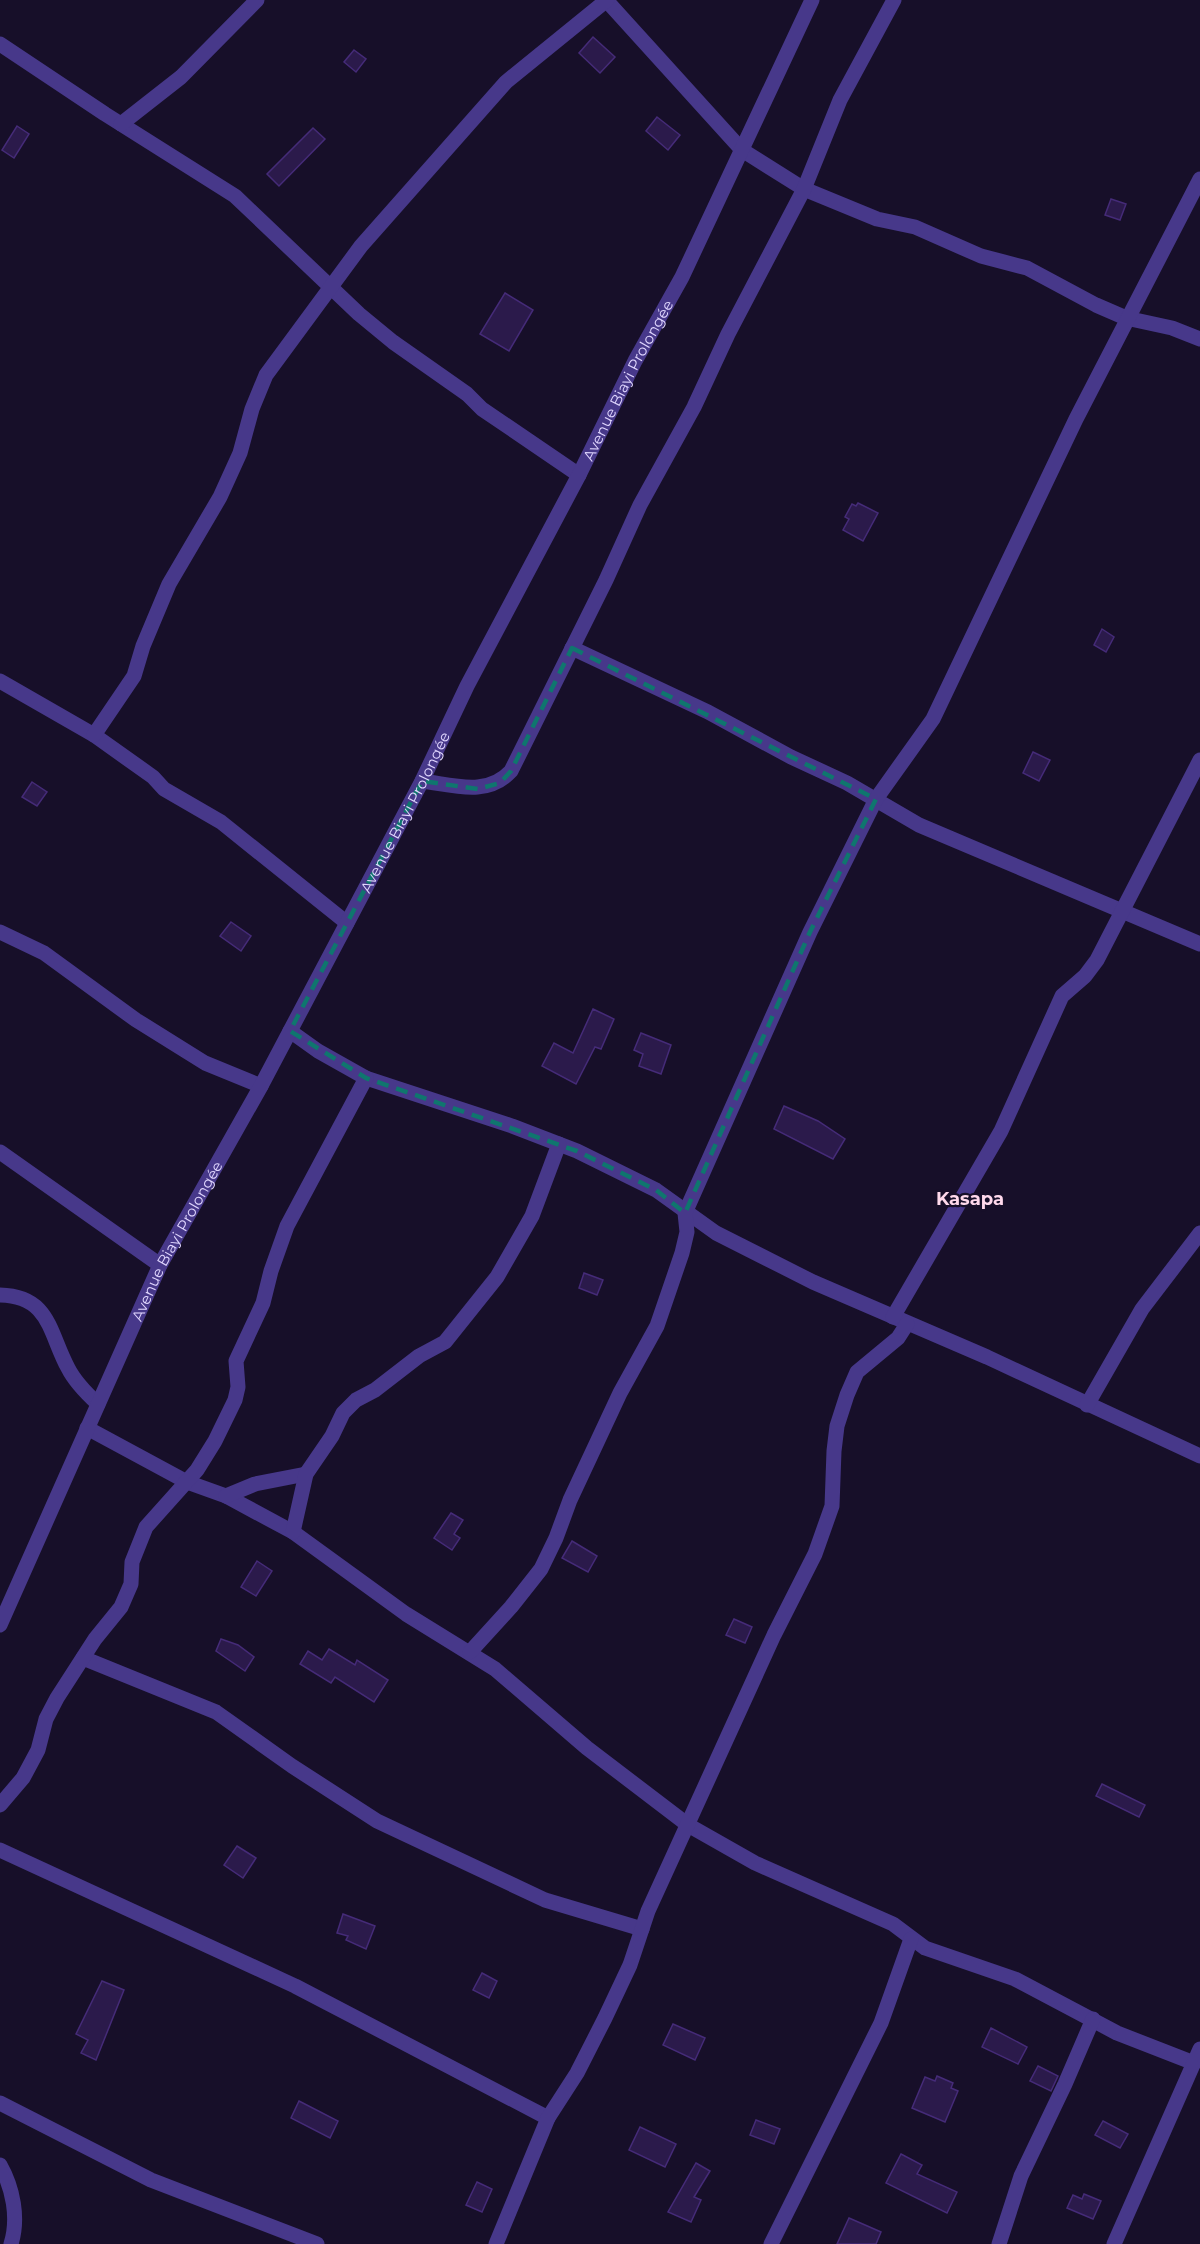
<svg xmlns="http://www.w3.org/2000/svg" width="1200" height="2244" font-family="Montserrat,sans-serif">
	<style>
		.building { fill: #2b1a4b; stroke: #452b78; stroke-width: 1.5 }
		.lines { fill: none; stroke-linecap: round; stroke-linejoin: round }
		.minor { stroke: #47388a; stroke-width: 15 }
		.marked { fill: none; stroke: #0f766e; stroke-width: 4.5; stroke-dasharray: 12 8; stroke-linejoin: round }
		.labels { text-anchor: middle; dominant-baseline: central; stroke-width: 4.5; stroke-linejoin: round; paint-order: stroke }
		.street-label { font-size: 15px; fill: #e1d7ff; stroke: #170f29 }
		.quarter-label { font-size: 18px; font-weight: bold; fill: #ffd9ec; stroke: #170f29 }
	</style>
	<rect width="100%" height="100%" fill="#170f29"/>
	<!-- building -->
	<g class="building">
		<path d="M593 37 615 57 600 73 579 53Z"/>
		<path d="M354 50 366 59 356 72 344 62Z"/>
		<path d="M657 117 680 135 668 150 646 131Z"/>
		<path d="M17 126 29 134 14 158 2 150Z"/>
		<path d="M313 128 325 139 279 186 267 174Z"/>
		<path d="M1111 199 1126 204 1120 220 1105 215Z"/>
		<path d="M505 293 533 310 509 351 480 334Z"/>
		<path d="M858 503 878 513 863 541 843 530 849 519 845 517 852 504 856 506Z"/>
		<path d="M1102 629 1114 637 1106 652 1094 645Z"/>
		<path d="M1033 752 1050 760 1039 781 1023 773Z"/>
		<path d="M32 782 47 792 37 806 22 797Z"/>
		<path d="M231 922 251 936 241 951 220 936Z"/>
		<path d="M593 1009 614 1019 601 1049 595 1047 576 1084 542 1066 554 1043 573 1053Z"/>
		<path d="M641 1033 671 1045 661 1074 639 1066 643 1054 634 1050Z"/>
		<path d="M784 1106 818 1121 845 1139 833 1159 774 1129Z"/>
		<path d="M584 1273 603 1280 597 1295 579 1288Z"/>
		<path d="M451 1513 463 1520 454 1534 460 1538 452 1550 434 1538Z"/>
		<path d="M572 1541 597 1556 588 1572 562 1558Z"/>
		<path d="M257 1561 272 1571 256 1596 241 1587Z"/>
		<path d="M734 1619 752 1627 745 1643 726 1635Z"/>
		<path d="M221 1639 238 1645 254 1657 245 1671 216 1651Z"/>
		<path d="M329 1649 355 1665 357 1660 388 1680 374 1702 335 1677 331 1683 300 1664 308 1651 322 1660Z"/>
		<path d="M1102 1784 1145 1805 1139 1817 1096 1796Z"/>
		<path d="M237 1846 256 1858 243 1878 224 1865Z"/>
		<path d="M343 1914 375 1926 366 1949 346 1940 348 1936 337 1933Z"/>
		<path d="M482 1973 497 1981 489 1998 473 1990Z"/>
		<path d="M102 1981 124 1990 96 2060 81 2053 88 2040 76 2034Z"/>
		<path d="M673 2024 705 2038 695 2060 663 2045Z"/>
		<path d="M991 2028 1027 2047 1018 2064 982 2047Z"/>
		<path d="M1038 2066 1058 2076 1051 2091 1030 2081Z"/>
		<path d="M937 2076 953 2083 951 2088 958 2091 945 2122 912 2108 925 2077 935 2081Z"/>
		<path d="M299 2101 338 2121 330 2138 291 2118Z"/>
		<path d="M756 2120 780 2129 774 2144 750 2135Z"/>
		<path d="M1103 2121 1128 2134 1120 2148 1095 2135Z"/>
		<path d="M640 2127 676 2144 665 2167 629 2150Z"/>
		<path d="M901 2154 922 2165 917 2174 957 2192 947 2213 886 2183Z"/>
		<path d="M696 2163 710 2171 694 2197 701 2200 691 2222 668 2212Z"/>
		<path d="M477 2182 492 2189 482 2212 466 2205Z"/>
		<path d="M1084 2194 1101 2201 1093 2219 1067 2208 1073 2195 1082 2199Z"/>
		<path d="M849 2218 881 2232 876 2244H837Z"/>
	</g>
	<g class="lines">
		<!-- minor -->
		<g class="minor">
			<path d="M606 0 742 150 804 189 877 219 915 227 981 256 1027 268 1096 305 1126 318 1172 328 1200 339"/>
			<path d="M0 44 105 114 235 196 359 314 393 342 467 394 482 409 579 475"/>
			<path d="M121 124 181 77 257 0"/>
			<path d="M572 648 708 712 791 757 847 783 919 825 1200 944"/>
			<path d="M0 681 94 735 153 777 164 789 221 822 347 923"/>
			<path d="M94 735 134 676 143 646 169 584 220 497 240 453 252 409 266 375 361 246 506 82 607 0"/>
			<path d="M422 781C454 785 487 797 511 771L606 580 640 505 694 407 728 334 804 189 840 100 894 0"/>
			<path d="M0 932 44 953 136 1020 205 1063 261 1086"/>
			<path d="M290 1031 318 1051 366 1078 512 1126 577 1151 656 1190 716 1233 813 1282 987 1357 1200 1456"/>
			<path d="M0 1152 160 1265"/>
			<path d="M0 1295C50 1296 49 1333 68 1368 75 1382 86 1393 98 1404"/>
			<path d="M893 1317 1001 1131 1062 996 1085 976 1097 960 1200 760"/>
			<path d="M1087 1405 1142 1309 1200 1233"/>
			<path d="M87 1428 187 1482 226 1496 293 1532 406 1614 495 1669 587 1748 688 1825 755 1863 893 1924 925 1948 1015 1979 1117 2033 1194 2063"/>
			<path d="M226 1496 255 1484 306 1474"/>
			<path d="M293 1532 306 1474 332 1436 343 1413 356 1400 375 1390 419 1356 445 1342 497 1277 532 1216 559 1144"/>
			<path id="s1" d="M0 1625 160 1265 261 1086 422 781 467 686 579 475 635 361 682 277 812 0"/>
			<path d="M470 1652 511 1607 541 1569 556 1538 570 1500 620 1393 657 1326 682 1253 687 1232 685 1213 810 932 876 799 933 719 1076 419 1200 179"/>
			<path d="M83 1658 216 1712 292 1766 377 1821 545 1900 642 1929"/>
			<path d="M0 1805 23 1778 38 1750 46 1719 57 1698 95 1639 121 1607 131 1584 132 1562 146 1527 197 1470 215 1441 235 1400 238 1387 236 1361 263 1303 271 1271 287 1226 366 1078"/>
			<path d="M0 1850 295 1986 548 2118"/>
			<path d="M0 2103 151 2180 317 2244"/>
			<path d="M0 2165C13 2188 19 2218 11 2244"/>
			<path d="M496 2244 548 2118 577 2073 605 2018 630 1965 648 1911 774 1635 815 1554 832 1506 834 1451 837 1426 847 1395 857 1372 898 1338 907 1324"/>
			<path d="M771 2244 881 2023 911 1939"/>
			<path d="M999 2244 1021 2176 1065 2084 1093 2019"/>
			<path d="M1114 2244 1200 2049"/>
		</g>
	</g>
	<!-- marked area -->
	<path class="marked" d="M572 648 876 799 810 932 685 1213 656 1190 577 1151 366 1078 290 1031 422 781 478 789 500 783 511 771Z"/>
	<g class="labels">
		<!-- street labels -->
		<g class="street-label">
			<text stroke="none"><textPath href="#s1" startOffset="1395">Avenue Biayi Prolongée</textPath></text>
			<text stroke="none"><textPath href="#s1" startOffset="909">Avenue Biayi Prolongée</textPath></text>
			<text stroke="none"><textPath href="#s1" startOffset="423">Avenue Biayi Prolongée</textPath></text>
		</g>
		<!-- quarter labels -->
		<g class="quarter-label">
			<text x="970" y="1199">Kasapa</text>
		</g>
	</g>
</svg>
